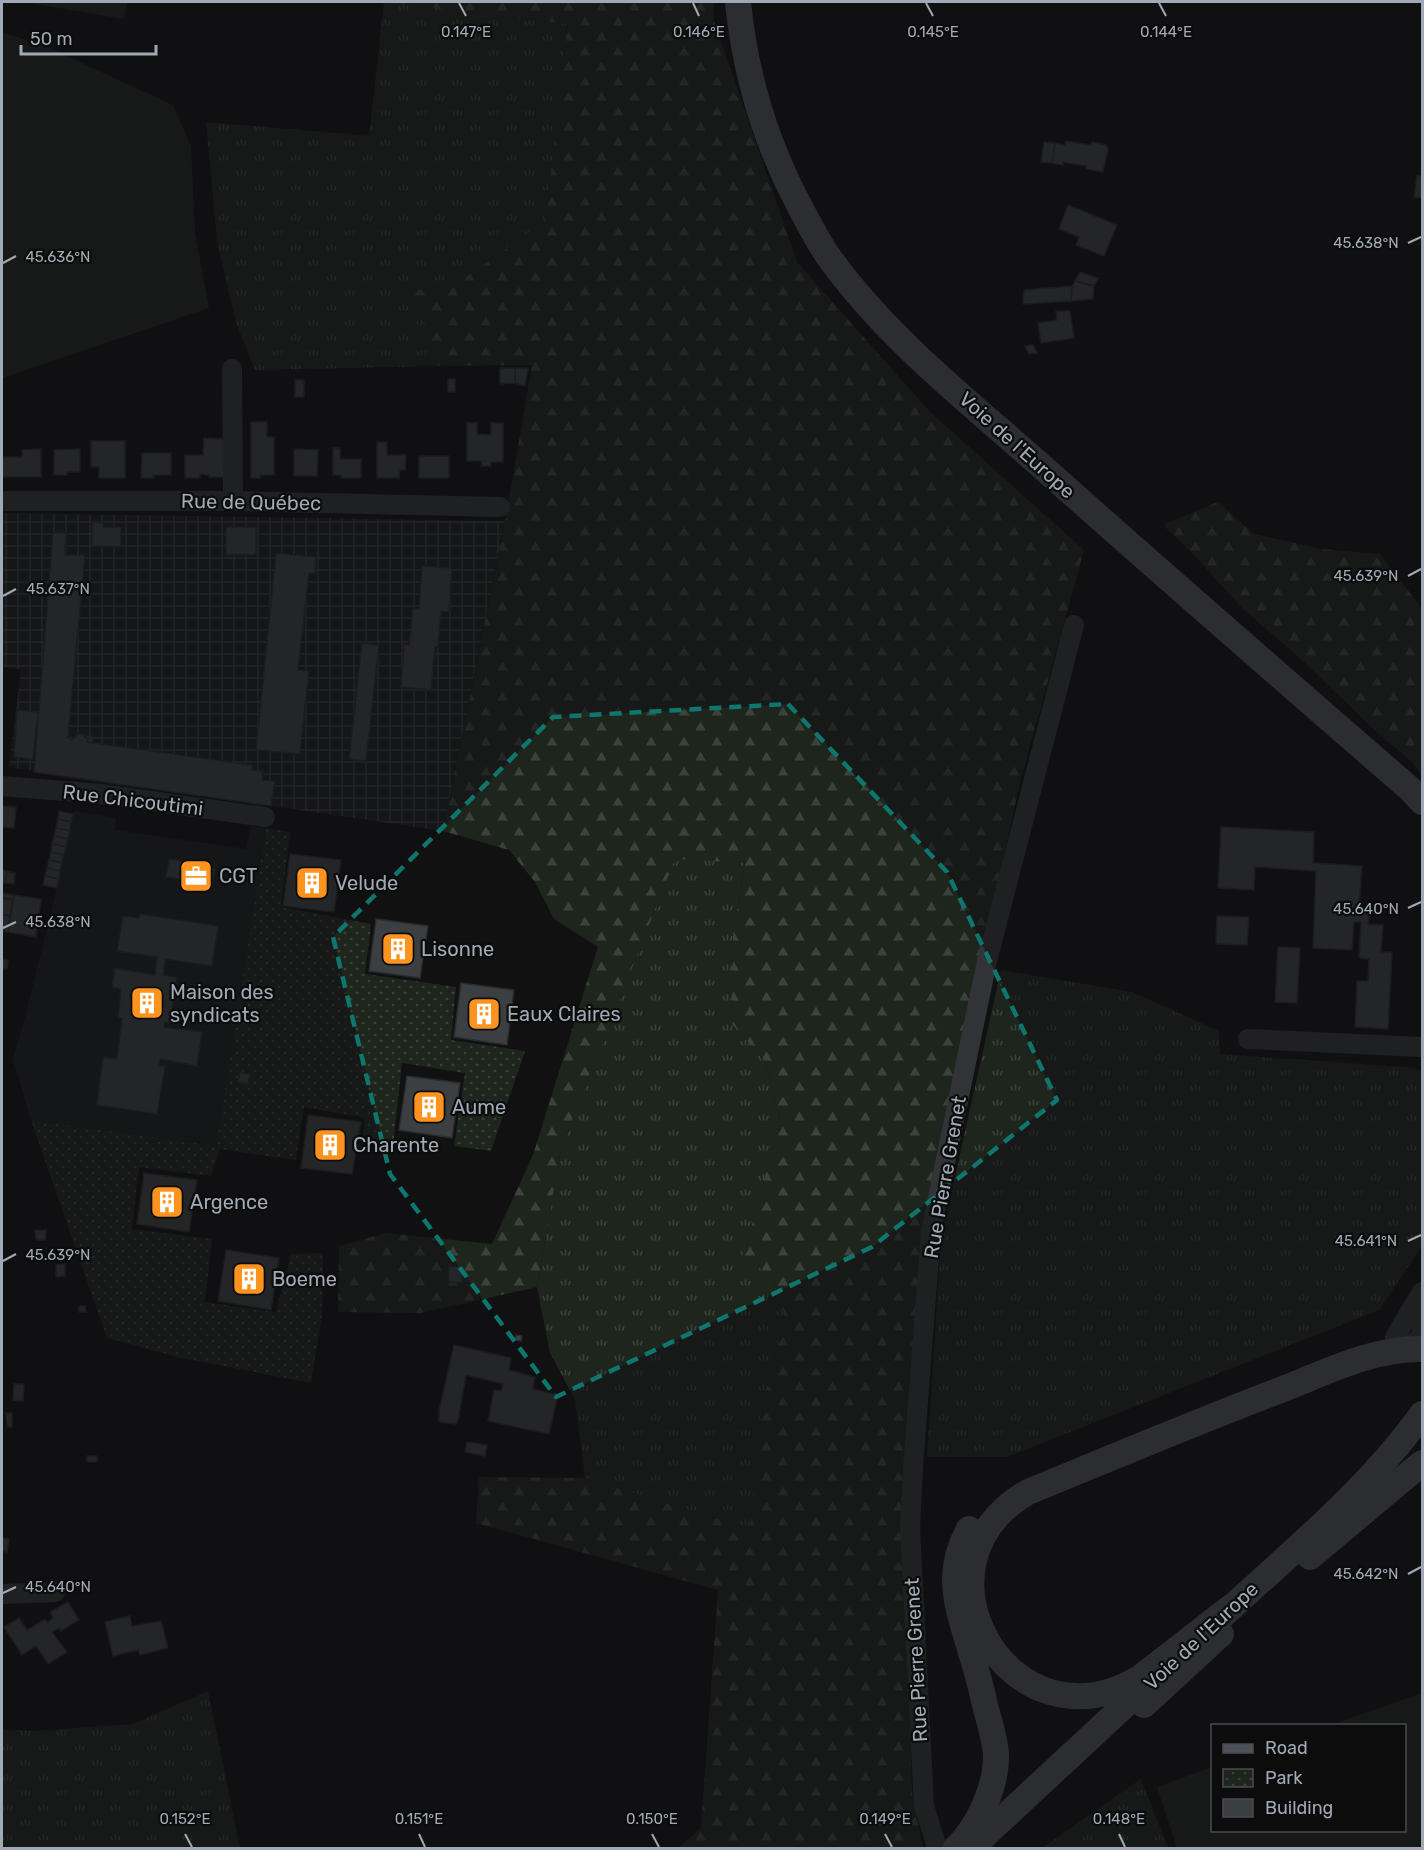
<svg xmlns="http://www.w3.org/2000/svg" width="1424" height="1850" font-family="Rubik,sans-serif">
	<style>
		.built { fill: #1c1d1f }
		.industrial { fill: url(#industrial-grid) }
		.grass { fill: url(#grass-tufts) }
		.forest { fill: url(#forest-firs) }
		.park { fill: url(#park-dots) }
		.pitch { fill: #1d251d }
		.building { fill: #3c3f42; stroke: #2a2b2e; stroke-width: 1.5 }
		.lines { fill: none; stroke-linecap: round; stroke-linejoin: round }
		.minor { stroke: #313337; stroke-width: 20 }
		.major { stroke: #4d5056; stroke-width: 26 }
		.marked { fill: none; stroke: #0f766e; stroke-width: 4.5; stroke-dasharray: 12 8; stroke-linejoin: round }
		.ticks { fill: none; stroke: #a1a9b4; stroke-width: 2 }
		.labels { text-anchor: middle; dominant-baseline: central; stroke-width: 4.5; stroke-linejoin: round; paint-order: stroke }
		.street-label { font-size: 20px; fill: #a1a9b4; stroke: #0c0c0d }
		.poi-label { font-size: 20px; fill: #a1a9b4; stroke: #0c0c0d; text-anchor: start }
		.ticks-label { font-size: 15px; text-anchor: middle; fill: #a1a9b4; stroke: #0c0c0d; stroke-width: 4.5; stroke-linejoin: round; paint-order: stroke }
	</style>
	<defs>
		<pattern id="industrial-grid" width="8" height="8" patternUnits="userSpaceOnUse" patternTransform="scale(1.5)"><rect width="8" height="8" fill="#1c1d1f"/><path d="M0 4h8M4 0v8" fill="none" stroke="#3a3b3d"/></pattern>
		<pattern id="grass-tufts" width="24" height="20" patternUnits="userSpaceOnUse" patternTransform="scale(1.5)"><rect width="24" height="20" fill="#1d251d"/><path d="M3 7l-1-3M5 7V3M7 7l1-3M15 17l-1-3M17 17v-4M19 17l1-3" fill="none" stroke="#3b423b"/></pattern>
		<pattern id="forest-firs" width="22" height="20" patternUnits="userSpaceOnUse" patternTransform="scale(1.5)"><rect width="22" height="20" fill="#1d251d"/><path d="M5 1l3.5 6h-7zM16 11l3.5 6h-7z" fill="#3b423b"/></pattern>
		<pattern id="park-dots" width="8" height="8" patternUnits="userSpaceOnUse" patternTransform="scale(1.5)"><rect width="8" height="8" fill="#1d251d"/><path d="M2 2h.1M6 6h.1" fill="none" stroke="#3b423b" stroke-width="1.8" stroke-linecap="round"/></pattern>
	</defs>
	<rect width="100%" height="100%" fill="#111112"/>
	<!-- built -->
	<path class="built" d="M74 811 116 818 115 830 246 849 251 825 266 828 216 1146 31 1120 13 1059 24 1021 57 888Z"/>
	<!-- industrial -->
	<path class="industrial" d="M2 513 505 521 443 831 9 767 21 669 2 667Z"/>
	<!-- grass -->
	<g class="grass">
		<path d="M384 2 567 24 547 220 449 289 410 290 442 366 255 370 236 323 217 240 206 122 369 136Z"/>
		<path d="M675 858 745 862 733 934 731 1023 765 1061 780 1120 743 1258 773 1276 785 1320 761 1417 750 1529 585 1478 575 1400 550 1353 537 1287 561 1148Z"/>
		<path d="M1001 970 1132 992 1219 1031 1220 1054 1415 1068 1422 1071V1246L1379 1310 1007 1457H927L941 1240Z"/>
		<path d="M208 1691 240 1848H2V1729L35 1731 133 1724Z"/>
		<path d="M1141 1779 1168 1848H1042Z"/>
	</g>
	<!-- forest -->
	<g class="forest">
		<path d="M380 2H714V21L797 262 929 411 1084 550 1020 783 922 1225 903 1474 912 1793 923 1848H678L701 1828 718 1590 476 1523 479 1477 585 1478 750 1529 761 1417 785 1320 773 1276 743 1258 780 1120 765 1061 731 1023 733 934 745 863 675 859 561 1148 537 1287 421 1313 338 1312 339 1246 386 1233 492 1244 533 1155 598 947 554 919 535 882 509 850 443 831 506 517 532 365 442 366 409 290 449 289 546 220 567 24Z"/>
		<path d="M1218 502 1254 534 1321 549 1380 554 1422 609V775L1410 760 1382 737 1303 661 1242 608 1196 557 1164 526H1166L1165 524Z"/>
	</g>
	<!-- park -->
	<path class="park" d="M266 828 290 832 281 907 371 924 365 974 456 987 451 1040 525 1051 491 1151 454 1146 465 1073 402 1063 393 1146 362 1144 365 1118 304 1107 296 1160 220 1149 211 1176 139 1167 132 1229 212 1239 205 1302 276 1312 291 1254 323 1253 322 1315 311 1383 182 1358 107 1338 31 1120 216 1146Z"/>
	<!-- pitch -->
	<g class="pitch">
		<path d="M23 2H127L124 19Z"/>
		<path d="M2 32 47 47 173 105 191 146 195 233 209 308 2 378Z"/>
		<path d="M1422 1693V1848H1177L1157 1787 1212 1767V1830H1404V1726L1331 1725Z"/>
	</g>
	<!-- building -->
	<g class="building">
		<path d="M1066 141 1090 145 1093 142 1106 145 1108 149 1103 172 1086 169 1087 166 1063 162V165L1052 163 1055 143 1065 145Z"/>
		<path d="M1044 142 1055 143 1052 163 1041 162Z"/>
		<path d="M1417 175 1422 176V198L1414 197Z"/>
		<path d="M1068 205 1117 225 1104 256 1076 245 1079 237 1059 229Z"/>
		<path d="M1080 272 1098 278 1094 286 1075 281Z"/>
		<path d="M1075 281 1094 286 1093 299 1071 301V288Z"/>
		<path d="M1072 286 1071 301 1023 304 1024 290Z"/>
		<path d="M1056 311H1070L1074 338 1041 343 1038 323 1057 320Z"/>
		<path d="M1033 345 1037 353 1029 354 1025 346Z"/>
		<path d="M500 368H515V383L500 384Z"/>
		<path d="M515 368H528L525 386 515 383Z"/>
		<rect x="448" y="379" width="7" height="13"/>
		<rect x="295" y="380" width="9" height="17"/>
		<path d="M251 422H267V437H274V475H260V478H251Z"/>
		<path d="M467 423H477V434L491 435V423H503V462H491V466H481L482 461H467Z"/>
		<path d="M204 438 225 439V477H209V475L200 474V478H185V455H203Z"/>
		<path d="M91 441H125V478H99V467H91Z"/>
		<path d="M377 442H387V455H406L405 470H400L399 478H377Z"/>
		<path d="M333 448H340V459H361V478H341V475H333Z"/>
		<path d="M41 449V477H2V457H22V450Z"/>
		<path d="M80 449V472H67V475H54V450Z"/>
		<path d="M294 449 318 450 317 476H294Z"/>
		<path d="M142 453H171V475H154V478H141Z"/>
		<rect x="419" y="456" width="30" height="22"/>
		<path d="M92 522 104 523V527H121V547L92 546Z"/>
		<rect x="226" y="527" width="30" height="28"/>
		<path d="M53 532 66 533 65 555H85L68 738 72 740 78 734 84 735 88 739 87 742 252 765V770L263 771 262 780 275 781 271 806 34 772Z"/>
		<path d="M276 553 316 557 315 573H309L298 670 309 671 300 754 256 750Z"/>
		<path d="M422 566 452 568 449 612 441 611 438 647H435L431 690 401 687 404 644 409 645 413 608 419 609Z"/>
		<path d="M362 643 379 645 366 761 349 759Z"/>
		<path d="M17 710 38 712 33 759 14 757Z"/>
		<path d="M84 735 94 736 93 743 87 742 88 739Z"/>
		<path d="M2 806 16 807 14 828 2 827Z"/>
		<path d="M59 811 73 814 71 822 58 819Z"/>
		<path d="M58 819 71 822 70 831 56 828Z"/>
		<path d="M1221 827 1314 832 1313 863 1362 866 1359 908 1370 909 1368 924 1383 925 1381 952H1392L1388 1029 1355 1027 1357 981H1368L1369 959 1359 958 1361 922H1354L1352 950 1313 948 1316 871 1255 867 1254 890 1218 888Z"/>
		<path d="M56 828 70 831 68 839 54 836Z"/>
		<path d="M54 836 68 839 66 847 52 844Z"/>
		<path d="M52 844 66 847 64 855 51 852Z"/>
		<path d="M51 852 64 855 62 863 49 860Z"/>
		<path d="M290 854 341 860 334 912 283 906Z"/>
		<path d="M169 859 190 862 189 868 206 871V867L215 869 212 887 204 886 203 892 185 890 187 880 166 877Z"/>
		<path d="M49 860 62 863 60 871 47 868Z"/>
		<path d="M47 868 60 871 59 879 45 876Z"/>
		<path d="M2 870 7 871 5 883H2Z"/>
		<path d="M7 871 15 873 14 884 5 883Z"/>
		<path d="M45 876 59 879 57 888 43 885Z"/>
		<path d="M2 893 14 895 13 900 2 898Z"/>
		<path d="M14 895 41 899 36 937 8 932Z"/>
		<path d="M2 898 13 900 10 916 2 915Z"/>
		<path d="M140 914 218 926 212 966 165 959 163 975 177 978 170 1023 165 1022 164 1027 202 1032 197 1066 160 1059 159 1066H165L157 1114 97 1105 103 1057 117 1059 122 1018 118 1017 121 989 112 987 115 968 155 975 157 957 117 951 123 916 139 918Z"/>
		<path d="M2 915 10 916 8 932 2 931Z"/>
		<path d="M1217 916 1249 917 1247 945 1216 944Z"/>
		<path d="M376 919 428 926 420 978 369 971Z"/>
		<path d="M1278 947 1300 948 1297 1003 1275 1002Z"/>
		<path d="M2 959 8 960 7 969H2V974Z"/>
		<path d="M461 983 514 990 507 1045 454 1037Z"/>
		<path d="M240 1072 250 1074 248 1084 238 1082Z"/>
		<path d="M407 1076 460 1083 452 1138 399 1130Z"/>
		<path d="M308 1115 361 1122 352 1174 301 1168Z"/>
		<path d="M144 1173 197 1180 189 1232 137 1224Z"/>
		<path d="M35 1230H46L45 1240H36Z"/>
		<path d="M226 1250 279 1258 271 1310 218 1301Z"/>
		<path d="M65 1264V1276L56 1277V1265Z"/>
		<path d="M449 1266 463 1267 462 1283 448 1282Z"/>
		<path d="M79 1306H85L86 1312H79Z"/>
		<path d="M516 1335 522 1336 521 1341 515 1340Z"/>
		<path d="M454 1345 511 1358 509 1370 535 1377 533 1389 558 1395 549 1434 488 1421 494 1390 501 1391 503 1384 466 1375 459 1415H460L456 1424 439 1422V1410Z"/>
		<path d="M14 1384H24L23 1401 13 1400Z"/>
		<path d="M6 1413H12V1427H7Z"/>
		<path d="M467 1442 487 1445 485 1456 465 1452Z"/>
		<rect x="87" y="1456" width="10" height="6"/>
		<path d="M2 1538 9 1539 7 1552 2 1551Z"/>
		<path d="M68 1602 79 1620 61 1631 59 1628 52 1632 67 1652 48 1664 36 1646 22 1655 4 1627 19 1618 27 1630 45 1619 47 1622 53 1618 50 1612Z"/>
		<path d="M130 1616 132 1626 161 1621 168 1648 140 1655 138 1650 113 1656 105 1622Z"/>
	</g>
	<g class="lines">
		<!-- minor -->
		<g class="minor">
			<path d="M232 369 233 501"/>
			<path d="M2 501H233L500 507"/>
			<path d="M2 786 101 794 265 817"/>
			<path d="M1248 1039 1422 1047"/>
			<path d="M1410 1349 1422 1334V1322"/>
			<path d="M1398 1350 1395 1337 1422 1292"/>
			<path d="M2 1594 55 1592"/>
			<path d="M937 1847 924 1806 910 1528 913 1468 931 1231 987 961 1074 625"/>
		</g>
		<!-- major -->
		<g class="major">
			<path d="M738 2C745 73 765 141 799 205 808 222 817 240 828 256 888 340 972 404 1048 472 1168 579 1289 684 1410 789L1422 802"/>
			<path d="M1310 1557 1422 1463"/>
			<path d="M1231 1607 1141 1677C1011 1757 900 1565 1028 1492 1111 1458 1194 1423 1278 1391 1325 1373 1372 1348 1422 1349"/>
			<path d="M1220 1618C1290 1553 1366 1492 1422 1414"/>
			<path d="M1144 1705 1221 1634"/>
			<path d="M956 1848C978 1827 997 1786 996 1754 995 1739 990 1724 986 1709 982 1692 978 1674 972 1656 959 1610 943 1575 969 1529"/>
			<path d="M971 1848 1151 1681"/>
		</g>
	</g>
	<!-- marked area -->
	<path d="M0 0H1424V1850H0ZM788 704 947 872 1057 1100 872 1247 556 1397 390 1174 333 937 553 717Z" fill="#111112" fill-opacity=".55" fill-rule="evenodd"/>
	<path class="marked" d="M788 704 947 872 1057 1100 872 1247 556 1397 390 1174 333 937 553 717Z"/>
	<!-- ticks -->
	<path class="ticks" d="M459 3 466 16M693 3 699 16M926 3 933 16M1159 3 1166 16M1408 243 1421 237M3 263 16 256M1408 576 1421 569M3 596 16 589M1408 908 1421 902M3 928 16 922M1408 1241 1421 1235M3 1261 16 1254M1408 1574 1421 1567M3 1593 16 1587M185 1834 192 1847M419 1834 425 1847M652 1834 659 1847M885 1834 892 1847M1119 1834 1125 1847"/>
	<!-- icons -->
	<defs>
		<symbol id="office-square" viewBox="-11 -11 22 22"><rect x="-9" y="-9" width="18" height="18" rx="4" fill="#fc931f" stroke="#0c0c0d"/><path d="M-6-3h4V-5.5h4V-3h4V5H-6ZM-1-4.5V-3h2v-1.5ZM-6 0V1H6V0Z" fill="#fff"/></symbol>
		<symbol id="building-square" viewBox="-11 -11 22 22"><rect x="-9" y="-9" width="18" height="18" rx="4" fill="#fc931f" stroke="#0c0c0d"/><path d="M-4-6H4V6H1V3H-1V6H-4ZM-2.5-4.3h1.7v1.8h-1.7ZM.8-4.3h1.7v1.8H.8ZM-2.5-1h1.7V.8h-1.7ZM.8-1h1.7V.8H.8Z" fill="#fff"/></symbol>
	</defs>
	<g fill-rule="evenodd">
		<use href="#office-square" x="177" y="857" width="38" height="38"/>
		<use href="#building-square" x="293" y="864" width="38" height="38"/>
		<use href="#building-square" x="379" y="930" width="38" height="38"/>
		<use href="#building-square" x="128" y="984" width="38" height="38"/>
		<use href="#building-square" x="465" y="995" width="38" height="38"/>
		<use href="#building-square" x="410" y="1088" width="38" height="38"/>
		<use href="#building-square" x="311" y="1126" width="38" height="38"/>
		<use href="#building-square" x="148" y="1183" width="38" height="38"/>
		<use href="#building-square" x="230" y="1260" width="38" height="38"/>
	</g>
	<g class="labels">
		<!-- street labels -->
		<g class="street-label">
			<text transform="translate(1017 445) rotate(42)">Voie de l'Europe</text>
			<text transform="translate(251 502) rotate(1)">Rue de Québec</text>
			<text transform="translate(133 800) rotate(7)">Rue Chicoutimi</text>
			<text transform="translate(945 1177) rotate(-80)">Rue Pierre Grenet</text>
			<text transform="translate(1201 1636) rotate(-43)">Voie de l'Europe</text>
			<text transform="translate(916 1660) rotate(-93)">Rue Pierre Grenet</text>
		</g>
		<!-- poi labels -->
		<g class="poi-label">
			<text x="219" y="876">CGT</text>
			<text x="335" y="883">Velude</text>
			<text x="421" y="949">Lisonne</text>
			<text x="170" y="992">Maison des<tspan x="170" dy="23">syndicats</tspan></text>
			<text x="507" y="1014">Eaux Claires</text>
			<text x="452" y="1107">Aume</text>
			<text x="353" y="1145">Charente</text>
			<text x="190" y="1202">Argence</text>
			<text x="272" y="1279">Boeme</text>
		</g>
	</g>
	<g class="ticks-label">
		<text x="466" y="37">0.147°E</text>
		<text x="699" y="37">0.146°E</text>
		<text x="933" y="37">0.145°E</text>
		<text x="1166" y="37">0.144°E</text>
		<text x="1366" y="248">45.638°N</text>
		<text x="58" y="262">45.636°N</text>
		<text x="1366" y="581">45.639°N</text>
		<text x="58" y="594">45.637°N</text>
		<text x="1366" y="914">45.640°N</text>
		<text x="58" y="927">45.638°N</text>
		<text x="1366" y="1246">45.641°N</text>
		<text x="58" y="1260">45.639°N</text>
		<text x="1366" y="1579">45.642°N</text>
		<text x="58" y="1592">45.640°N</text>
		<text x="185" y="1824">0.152°E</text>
		<text x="419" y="1824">0.151°E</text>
		<text x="652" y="1824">0.150°E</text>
		<text x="885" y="1824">0.149°E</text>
		<text x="1119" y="1824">0.148°E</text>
	</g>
	<!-- border -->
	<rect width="1424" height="1850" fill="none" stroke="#a1a9b4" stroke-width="6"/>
	<!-- legend -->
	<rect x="1211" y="1724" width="195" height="108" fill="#0c0c0d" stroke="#484b50" stroke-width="1.5"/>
	<rect x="1223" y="1744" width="30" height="9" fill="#4d5056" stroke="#484b50" stroke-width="1.5"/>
	<text x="1265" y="1754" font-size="18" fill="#a1a9b4">Road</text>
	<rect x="1223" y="1769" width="30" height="18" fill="url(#park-dots)" stroke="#484b50" stroke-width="1.5"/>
	<text x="1265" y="1784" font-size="18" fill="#a1a9b4">Park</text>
	<rect x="1223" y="1799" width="30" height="18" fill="#3c3f42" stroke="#484b50" stroke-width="1.5"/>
	<text x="1265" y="1814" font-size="18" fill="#a1a9b4">Building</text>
	<!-- scale -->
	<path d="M21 45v9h135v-9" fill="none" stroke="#a1a9b4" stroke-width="3"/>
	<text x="30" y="45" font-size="18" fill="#a1a9b4" stroke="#0c0c0d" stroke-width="4.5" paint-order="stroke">50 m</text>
</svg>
